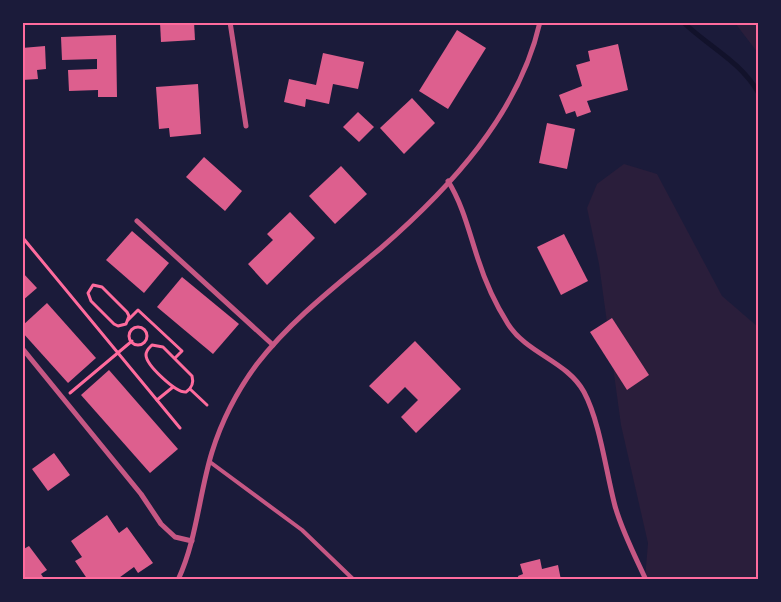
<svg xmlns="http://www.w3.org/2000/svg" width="781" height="602" font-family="Literata,serif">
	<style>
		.green { fill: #2a1e3b }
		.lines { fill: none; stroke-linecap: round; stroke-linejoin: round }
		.stream { stroke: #12122b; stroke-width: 5 }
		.building { fill: #dd5f8e }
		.path { stroke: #ff6b9d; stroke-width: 3 }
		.service { stroke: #c65784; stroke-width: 4 }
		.minor { stroke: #c65784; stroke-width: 5 }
		.neatline { fill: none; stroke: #ff6b9d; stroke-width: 2 }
	</style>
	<rect width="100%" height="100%" fill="#1b1b3a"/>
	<!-- green -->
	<g class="green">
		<path d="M735 23H758V53Z"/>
		<path d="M624 164 657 174 722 296 758 327V579H645L648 543 621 425 599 264 587 208 597 184Z"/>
	</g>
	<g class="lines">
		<!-- stream -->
		<path class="stream" d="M683 22C709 47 740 61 758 92"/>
	</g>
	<!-- building -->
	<g class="building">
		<path d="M160 22H194L195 40 161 42Z"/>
		<path d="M457 30 486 48 448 109 419 91Z"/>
		<path d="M116 35 117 97H98V90L69 91 68 70 97 69V59L62 60 61 37Z"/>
		<path d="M618 44 628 90 587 101 591 112 577 117 575 111 566 114 559 95 582 86 576 65 590 61 588 51Z"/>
		<path d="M45 46 46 69 37 70 38 79 22 80V48Z"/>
		<path d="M323 53 364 62 358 89 333 84 329 104 306 99 305 107 284 102 289 79 316 85Z"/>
		<path d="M198 84 201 134 170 137 169 128 159 129 156 87Z"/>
		<path d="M412 98 435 123 404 154 380 128Z"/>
		<path d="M358 112 374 127 359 142 343 127Z"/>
		<path d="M547 123 575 129 567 169 539 163Z"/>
		<path d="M204 157 242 191 225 211 186 177Z"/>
		<path d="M341 166 367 194 335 224 309 196Z"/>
		<path d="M290 212 315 238 267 285 248 264 273 240 267 234Z"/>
		<path d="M132 231 169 263 144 293 106 260Z"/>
		<path d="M564 234 588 281 561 295 537 247Z"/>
		<path d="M22 272 37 288 22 301Z"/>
		<path d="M182 277 239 324 213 354 157 307Z"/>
		<path d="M47 303 96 358 68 383 22 332V326Z"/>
		<path d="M612 318 649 375 627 390 590 332Z"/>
		<path d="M415 341 461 389 416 433 401 417 418 400 405 387 388 404 369 386Z"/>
		<path d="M109 370 178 449 150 473 81 395Z"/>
		<path d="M54 453 70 475 48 491 32 469Z"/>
		<path d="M107 515 119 533 127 527 153 563 138 573 134 567 116 580H88L75 561 82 557 71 541Z"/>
		<path d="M29 546 47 570 41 574 45 580H22V550Z"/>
		<path d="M540 559 542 569 558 565 561 580H519L518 576 523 574 520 564Z"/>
	</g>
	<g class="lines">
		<!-- path -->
		<g class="path">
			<path d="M23 238 180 428"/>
			<path d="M93 285 102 287 127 312 129 316 126 324 118 326 114 324 91 301 88 293Z"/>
			<path d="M128 320 138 310 182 351 175 358"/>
			<circle cx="138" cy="336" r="9"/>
			<path d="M152 345 163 347 192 376C194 383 192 388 186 392 176 393 146 365 146 355 146 350 149 348 152 345Z"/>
			<path d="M190 389 207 405"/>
			<path d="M70 393 132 341"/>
			<path d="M157 400 173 387"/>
		</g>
		<!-- service -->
		<path class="service" d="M210 462 302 530 354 580"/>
		<!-- minor -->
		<g class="minor">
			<path d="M230 22 246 126"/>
			<path d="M448 181C463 205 469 232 478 259 485 281 496 305 508 324 527 354 567 361 584 392 600 422 606 472 615 506 622 531 635 556 646 580"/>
			<path d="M137 221 273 345"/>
			<path d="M22 348 141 494 161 524 175 537 192 541"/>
			<path d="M178 580C197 539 199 494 212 452 222 420 237 391 257 364 292 319 337 285 381 248 450 188 519 114 540 22"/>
		</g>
	</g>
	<!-- border -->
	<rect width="781" height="602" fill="none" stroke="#1b1b3a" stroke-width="48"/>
	<rect x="24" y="24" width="733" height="554" class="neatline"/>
</svg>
